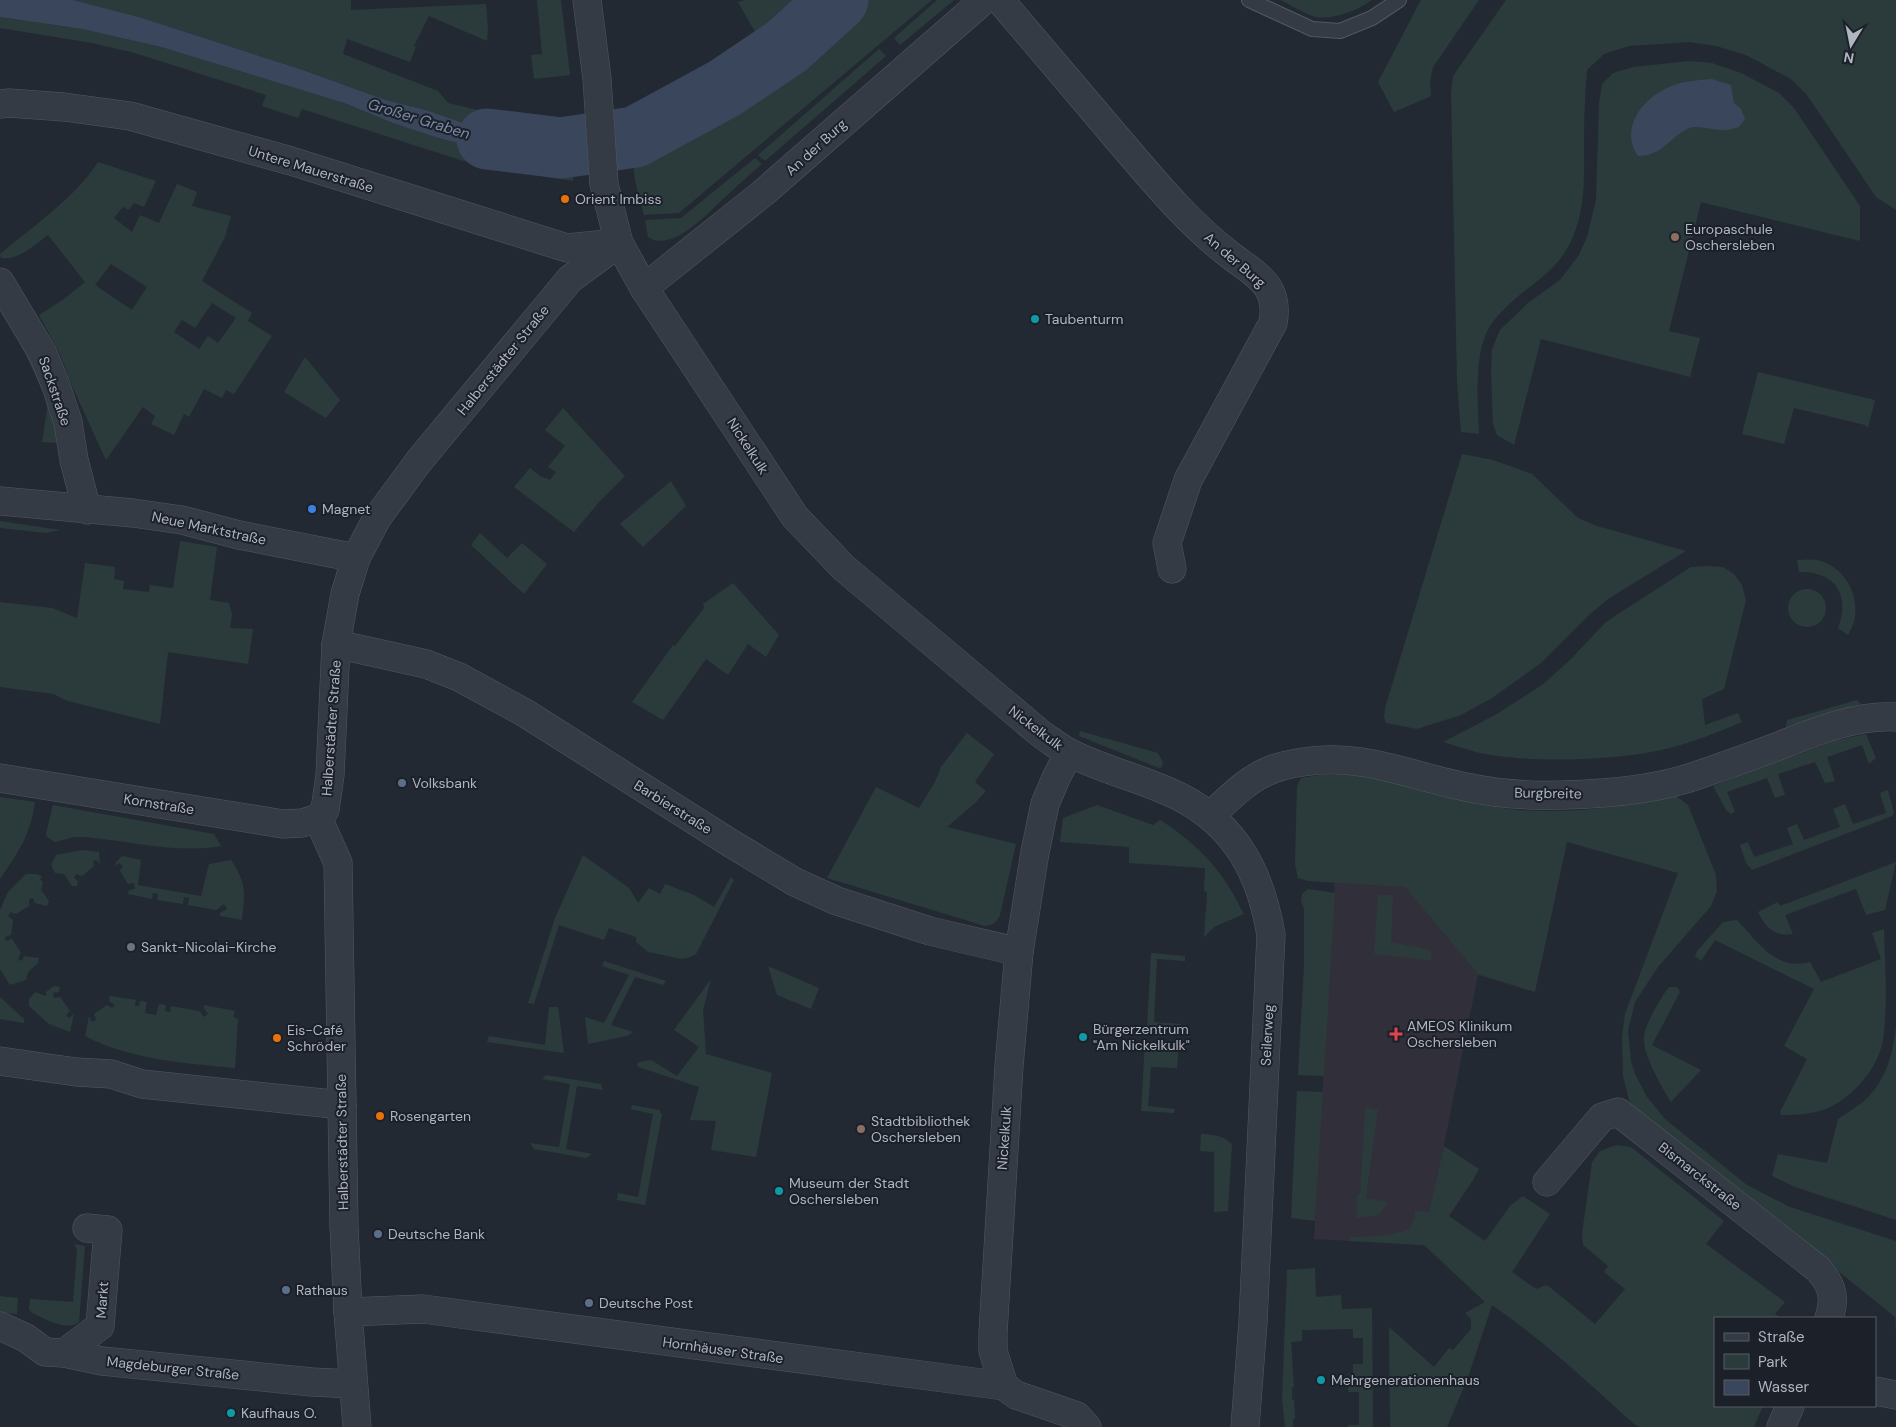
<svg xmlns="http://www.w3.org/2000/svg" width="1896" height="1427" font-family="'DM Sans',sans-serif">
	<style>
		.medical { fill: #312f39 }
		.green { fill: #2b3b3b; fill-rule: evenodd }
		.water { fill: #39465b }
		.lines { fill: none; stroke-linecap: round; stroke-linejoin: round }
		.river { stroke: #39465b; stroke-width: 61 }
		.lane-casing { stroke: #525862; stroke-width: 16 }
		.street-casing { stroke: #525862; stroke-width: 29 }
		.lane { stroke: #353b44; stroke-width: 14 }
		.street { stroke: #353b44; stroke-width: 28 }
		.food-dot { fill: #e8710a; stroke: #1b2029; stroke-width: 2 }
		.education-dot { fill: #8d6e63; stroke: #1b2029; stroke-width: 2 }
		.culture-dot { fill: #0f9aa8; stroke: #1b2029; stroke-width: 2 }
		.shop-dot { fill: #3f7fe0; stroke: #1b2029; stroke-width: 2 }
		.service-dot { fill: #5c6f8a; stroke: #1b2029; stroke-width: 2 }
		.worship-dot { fill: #6b7280; stroke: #1b2029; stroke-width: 2 }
		.health-dot { fill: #e0444e; stroke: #1b2029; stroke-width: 2 }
		.labels { text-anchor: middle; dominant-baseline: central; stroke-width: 4; stroke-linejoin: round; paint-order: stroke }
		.street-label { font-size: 14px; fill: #afb5c1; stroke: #1b2029 }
		.poi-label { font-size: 14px; fill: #afb5c1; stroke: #1b2029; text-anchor: start }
		.water-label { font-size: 15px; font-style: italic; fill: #7b8ba6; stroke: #1b2029 }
	</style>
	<rect width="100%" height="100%" fill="#222933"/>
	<!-- medical -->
	<path class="medical" d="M1340 791 1535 992 1478 975 1424 1245 1314 1239Z"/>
	<!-- green -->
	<g class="green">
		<path d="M73 0H351V10L486 4 488 30 487 41 429 16 414 46 416 47 410 62 347 39 343 54 438 91 448 103 508 117 568 123 569 137 522 136 481 129 426 110 386 100 300 69 139 17Z"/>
		<path d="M537 0H561L570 75 534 79 531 55 542 54Z"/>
		<path d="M745 0H932L679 213 644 215 635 181 628 115 674 94 759 39 738 2Z"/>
		<path d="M937 0H954L900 45 894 38Z"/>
		<path d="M1280 0H1372C1358 10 1334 20 1316 17 1304 14 1291 5 1280 0Z"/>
		<path d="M1421 0H1479L1433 67 1430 81 1431 96 1394 112 1378 82Z"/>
		<path d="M1506 0H1896V210L1876 197 1807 95 1791 79 1746 55 1716 46 1689 42 1629 46 1604 54 1587 70C1585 94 1584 118 1584 142 1584 175 1586 208 1572 239 1561 264 1543 277 1522 293 1511 302 1498 314 1490 326 1473 353 1478 402 1479 434L1461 432 1457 382 1451 93 1453 76Z"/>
		<path d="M0 17 82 29 161 47 347 104 390 122 438 138 498 153 573 164V181L501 170 460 160 302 109 298 118 262 106 266 95 135 53 92 43 0 28Z"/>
		<path d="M879 49 886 56 765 161 758 155Z"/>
		<path d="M1690 61 1712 63 1741 73 1779 93 1794 108 1860 206V241L1701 202 1669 331 1700 338 1690 377 1541 339 1514 445 1497 435 1493 424 1491 370 1492 349 1500 330 1528 303 1560 280 1579 255 1587 237 1596 200 1599 103 1602 84 1613 73 1633 67Z"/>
		<path d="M755 158 762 164C748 176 735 188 722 200 706 215 671 253 648 237L645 220 681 218Z"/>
		<path d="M98 162 156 181 144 207 134 203 129 210 123 207 114 218 132 232 140 215 159 223 177 184 197 192 192 206 231 216 225 237 202 281 252 313 248 321 272 336 234 394 226 390 222 398 204 389 189 417 184 414 174 435 151 424 155 416 143 407 106 460 72 386 60 354 39 315 64 299 85 282 48 235C34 245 20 260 1 258L0 254C32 227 76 197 98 162ZM111 264 147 287 132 310 95 285ZM212 303 236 318 218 343 208 336 199 349 174 332 182 320 195 328Z"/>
		<path d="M14 331 34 358 56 427 57 443 42 442 47 410 46 397Z"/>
		<path d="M305 357 340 400 326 418 284 392Z"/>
		<path d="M1758 372 1875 400 1868 428 1865 425 1794 408 1784 444 1742 434Z"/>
		<path d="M563 408 625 476 599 502 574 532 514 487 530 468 540 476 550 480 556 472 548 467 565 446 545 430Z"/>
		<path d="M1462 454 1493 460 1532 474 1578 518 1597 526 1686 551 1608 599 1589 615 1541 663 1492 698 1461 715 1417 729 1386 723 1384 717 1385 708Z"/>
		<path d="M671 481 686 506 643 547 620 524Z"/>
		<path d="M0 521 60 530 46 533 0 528Z"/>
		<path d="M480 533 507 558 522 543 547 564 524 594 471 545Z"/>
		<path d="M180 541 217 547 210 600 229 603 232 614 230 628 253 629 248 664 168 652 160 724 68 701 53 694 0 687V602L52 608 77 618 85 563 115 567 114 579 124 581 123 589 149 592 150 585 173 588Z"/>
		<path d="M1797 560C1803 560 1811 559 1817 560 1843 566 1858 591 1855 616 1855 622 1851 629 1848 635L1838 628C1851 595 1835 571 1799 572Z"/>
		<path d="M1707 566 1723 567 1734 574 1742 585 1746 600 1724 689 1702 699 1705 725 1738 713 1742 722C1719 732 1695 741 1670 748 1620 761 1526 764 1476 752 1465 749 1454 745 1443 742L1497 714 1542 685 1570 660 1605 623 1618 614 1691 567Z"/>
		<path d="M733 583 779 635 766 657 748 644 728 675 706 659 663 720 632 702 673 645 675 646 704 608 703 604Z"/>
		<circle cx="1807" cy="608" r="19"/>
		<path d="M1857 700 1861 704 1837 710 1786 727 1787 720Z"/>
		<path d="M1080 731 1158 753 1163 763 1162 767 1159 768 1079 736Z"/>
		<path d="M967 733 994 754 975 782 986 791 975 803 947 827 1016 844 1000 915C996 923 993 925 985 926L827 878 876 787 919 808 935 782 941 767Z"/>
		<path d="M1866 734 1876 758 1869 764 1862 745 1827 757 1835 781 1825 783 1815 762 1778 774 1785 795 1775 798 1767 778 1727 792 1735 812 1731 814 1726 810 1713 786 1833 741Z"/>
		<path d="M1361 774C1409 787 1459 803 1509 809 1565 815 1621 807 1676 796L1688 805 1716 875 1717 891 1711 906 1658 967 1635 1002 1628 1030 1631 1061 1635 1074 1647 1097 1665 1119 1747 1185 1790 1207 1896 1241V1335L1895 1317 1630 1103 1623 1076 1622 1037 1625 1014 1678 873 1567 842 1535 992 1478 974 1405 887 1308 881 1298 878 1295 864 1297 786 1301 778 1321 775Z"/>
		<path d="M1888 790 1894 813 1892 816 1752 870 1746 863 1740 845 1748 842 1754 857 1793 844 1787 828 1797 824 1804 840 1840 827 1833 809 1845 804 1853 824 1886 813 1880 793Z"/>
		<path d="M0 797 35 802C30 836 19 851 0 879Z"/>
		<path d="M53 805 214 834 221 846C176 854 131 841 85 837H74L55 842 47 837 46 834Z"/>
		<path d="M1097 805 1153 825 1160 820C1186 836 1213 860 1229 887 1234 895 1239 905 1244 914L1214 927 1204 937 1207 892 1204 891 1205 868 1129 863V847L1060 842 1063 818Z"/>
		<path d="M82 850 99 852 100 865 97 860 93 861 94 866 82 876 76 874 74 878 78 881 77 886H72L64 874 55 873 51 865 56 855Z"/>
		<path d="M583 855 629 888 638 903 649 888 660 894 665 884 694 895 714 907 731 877 734 880 696 954 688 958 682 959 648 952 636 942V937L609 928 604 940 559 925 534 1004 528 1003 555 918Z"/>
		<path d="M122 856 141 860 138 885 201 896 209 864 231 860C247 884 245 893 242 920L220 916V913L227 909 224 904 216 910 188 905 189 898 184 897 183 904 157 900 158 894 153 893 152 899 128 894 129 890 135 889 134 883 128 884 120 871 123 866 119 863 115 867 116 862Z"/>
		<path d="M1896 862 1885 910 1866 915 1856 889 1785 915 1793 934C1775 937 1766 928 1758 912L1778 902 1780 906Z"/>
		<path d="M26 874H36L42 876 40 879 43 882 41 890 49 901 47 906 35 903 33 898 29 899V906L16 914 11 912 8 916 13 920 11 935 5 937 6 941 12 939 21 953 18 959 22 961 24 956 39 958 38 963 28 972 26 980 10 985 0 969V910L8 892Z"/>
		<path d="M1308 889 1335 893 1324 1076 1298 1075 1304 966V909L1301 901 1302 894Z"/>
		<path d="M1378 895H1393L1391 942 1430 950 1432 961 1374 954Z"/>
		<path d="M1737 920C1758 942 1775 971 1810 962L1821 982 1881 959 1872 933 1884 929C1885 965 1888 1003 1883 1040 1878 1069 1852 1098 1826 1109 1813 1114 1795 1115 1781 1115L1780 1112 1807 1059 1784 1046 1814 989 1715 940 1701 961 1695 956 1697 951 1723 922Z"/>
		<path d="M1151 953 1185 956V961L1157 959 1154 1022 1181 1024V1029L1147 1027Z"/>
		<path d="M604 961 666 981 663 985 635 977 611 1025 633 1032 627 1036 588 1044 585 1017 604 1023 629 975 602 966Z"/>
		<path d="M768 966 819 988 811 1009 777 995Z"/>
		<path d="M711 979 703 1010 706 1054 772 1073 756 1157 711 1150 716 1121 690 1120 699 1087 638 1067 637 1064 639 1062 651 1060 677 1076 699 1047 674 1030Z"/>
		<path d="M54 986 60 987 59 992 53 993 54 998 60 997 70 1011 66 1015 69 1018 74 1014 70 1032 49 1024 29 1006V999L35 992 46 996V992Z"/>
		<path d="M1669 987H1677L1680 992 1652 1045 1701 1070 1671 1102C1662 1087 1642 1054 1644 1036 1646 1023 1661 997 1669 987Z"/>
		<path d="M110 996 136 1000 135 1006H139L140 1001 147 1002 145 1013 156 1015 159 1004 166 1005 165 1011 170 1012 171 1006 199 1011 204 1017 208 1014 204 1008V1005L235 1011 233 1017 238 1019 235 1068C184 1063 131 1060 85 1036L89 1016 92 1022 96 1020 94 1014 107 1005 112 1008 115 1005 109 1001Z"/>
		<path d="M0 997 24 1019V1023L0 1019Z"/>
		<path d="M549 1007H558L564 1053 487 1042 489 1036 545 1045Z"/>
		<path d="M1896 1026V1220L1795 1187 1772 1176 1778 1154 1827 1163 1838 1119C1848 1112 1859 1106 1867 1098 1887 1079 1893 1052 1896 1026Z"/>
		<path d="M1145 1041 1179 1042 1177 1068 1151 1067 1148 1106 1175 1109 1174 1113 1141 1111Z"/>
		<path d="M546 1075 601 1084 603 1090 577 1086 566 1149 592 1154 586 1158 534 1149 530 1143 559 1147 570 1084 542 1079Z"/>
		<path d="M1297 1091 1323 1092 1315 1221 1291 1218Z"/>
		<path d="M632 1105 660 1110V1113L662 1114 645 1205 617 1200 618 1193 638 1197 653 1114 631 1109Z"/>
		<path d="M1365 1107 1378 1110 1366 1198 1388 1202 1379 1215 1357 1218V1195L1360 1194Z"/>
		<path d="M1201 1134C1214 1135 1222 1135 1232 1144L1228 1211 1214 1212V1152L1200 1151Z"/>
		<path d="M1616 1145 1631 1147 1724 1221 1706 1244 1785 1302 1775 1314 1781 1318H1715V1406H1763L1754 1427H1640L1634 1424C1589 1383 1543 1340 1492 1305L1467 1380 1447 1427H1390L1389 1327 1434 1367 1449 1348 1453 1350 1471 1329V1319L1465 1313 1485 1302 1424 1245 1350 1241 1349 1237C1364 1236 1402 1237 1411 1226 1414 1221 1415 1216 1415 1211L1429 1212 1444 1146 1479 1169 1473 1180 1449 1216 1485 1241 1510 1206 1523 1196 1550 1214 1512 1272 1536 1289 1547 1285 1595 1324 1625 1289 1604 1272 1608 1266 1583 1245 1582 1234 1592 1162 1600 1151Z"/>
		<path d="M74 1244 85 1246 79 1322C66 1332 46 1319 32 1313L29 1309 30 1299 73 1302 77 1250Z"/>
		<path d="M1315 1268 1316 1297 1341 1295 1342 1309 1372 1308 1373 1427H1348V1425H1359V1392H1348L1349 1373H1353V1364H1363V1338H1353V1329L1302 1330V1341L1291 1342 1294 1387H1292V1399L1294 1400 1295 1419H1293V1427H1285L1282 1400 1287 1270Z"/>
		<path d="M0 1296 18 1298 17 1314 0 1312Z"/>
	</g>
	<!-- water -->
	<g class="water">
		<path d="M0 0H73L139 17 300 69 386 100 426 110 481 129 522 136 569 137 573 164 498 153 438 138 390 122 347 104 161 47 82 29 0 17Z"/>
		<path d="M1712 79 1731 85 1734 103 1741 109 1745 119 1739 127C1734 128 1729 130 1724 130 1712 131 1696 123 1685 130 1668 140 1661 156 1638 156 1619 128 1643 98 1669 87 1683 81 1698 80 1712 79Z"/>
	</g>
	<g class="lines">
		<!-- river -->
		<path class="river" d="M487 139 561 148 635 137 725 88 786 47 838 0"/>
		<defs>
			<path id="lane" d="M1249 0 1312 29 1340 31 1372 18 1399 0"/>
			<g id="street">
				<path d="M587 0 597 79 604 184 619 243 644 288 795 517 844 568 1041 734C1050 740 1060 748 1070 753 1105 771 1145 779 1180 797 1237 826 1261 875 1271 935L1253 1322 1245 1427"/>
				<path d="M1000 0C1039 46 1078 92 1117 138 1153 180 1187 222 1230 255 1256 275 1280 285 1273 323L1188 480 1167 543 1172 569"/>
				<path d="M0 104 9 103 64 107 130 116 291 161 567 248 618 243"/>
				<path d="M0 282 43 354 56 386 68 422 74 460 87 510"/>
				<path d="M644 288 763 193 984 0"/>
				<path d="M0 501 133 513 182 520 239 535 356 558"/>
				<path d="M336 644 426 664 459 677 525 713 732 844 795 882 837 901 930 931 1019 952"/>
				<path d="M0 778 283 824 302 823 318 818"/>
				<path d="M1210 816C1228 800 1244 782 1266 772 1278 766 1290 764 1303 762 1361 752 1410 776 1466 787 1497 794 1531 796 1563 795 1605 794 1659 789 1698 775 1724 766 1750 757 1776 747 1814 732 1854 715 1896 717"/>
				<path d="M318 818 325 810 330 775 336 644 345 594 356 558 377 518 419 461 570 279 619 243"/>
				<path d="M318 818 338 863 344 1226 348 1312 357 1427"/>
				<path d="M0 1061 76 1072 111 1074 142 1084 342 1105"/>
				<path d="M1547 1182 1602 1117 1618 1112 1818 1269C1832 1285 1836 1297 1829 1318"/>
				<path d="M348 1312 423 1309 1004 1386 1016 1395 1077 1416 1087 1427"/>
				<path d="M0 1326 26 1338 45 1352 64 1353 102 1361 312 1382 353 1384"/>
				<path d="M64 1353 100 1326 108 1230 87 1228"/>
				<path d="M1004 1386 993 1351V1333L1009 1066 1019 952 1035 852 1045 804 1056 778 1069 753"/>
				<path d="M1875 1391 1896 1395"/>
				<path d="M1781 1427 1790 1406"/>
			</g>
		</defs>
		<!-- lane casing -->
		<use href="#lane" class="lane-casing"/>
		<!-- street casing -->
		<use href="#street" class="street-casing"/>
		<!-- lane -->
		<use href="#lane" class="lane"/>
		<!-- street -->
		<use href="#street" class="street"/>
	</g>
	<!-- markers -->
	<g class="food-dot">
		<circle cx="565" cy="199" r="5"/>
		<circle cx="277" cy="1038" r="5"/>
		<circle cx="380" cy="1116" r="5"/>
	</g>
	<g class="education-dot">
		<circle cx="1675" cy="237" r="5"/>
		<circle cx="861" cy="1129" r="5"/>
	</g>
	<g class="culture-dot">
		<circle cx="1035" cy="319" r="5"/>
		<circle cx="1083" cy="1037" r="5"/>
		<circle cx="779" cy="1191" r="5"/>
		<circle cx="1321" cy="1380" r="5"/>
		<circle cx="231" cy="1413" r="5"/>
	</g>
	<circle class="shop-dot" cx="312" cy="509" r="5"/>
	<g class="service-dot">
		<circle cx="402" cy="783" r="5"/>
		<circle cx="378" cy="1234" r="5"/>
		<circle cx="286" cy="1290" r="5"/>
		<circle cx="589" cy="1303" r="5"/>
	</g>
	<circle class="worship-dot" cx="131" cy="947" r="5"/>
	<path class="health-dot" d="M1393.5 1026.5h5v5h5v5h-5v5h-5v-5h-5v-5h5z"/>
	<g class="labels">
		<!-- street labels -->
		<g class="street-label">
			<text transform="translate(816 147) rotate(-42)">An der Burg</text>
			<text transform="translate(311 169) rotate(17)">Untere Mauerstraße</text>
			<text transform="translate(1235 260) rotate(41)">An der Burg</text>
			<text transform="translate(503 360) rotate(-51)">Halberstädter Straße</text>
			<text transform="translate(55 391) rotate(71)">Sackstraße</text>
			<text transform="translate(748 446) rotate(57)">Nickelkulk</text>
			<text transform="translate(209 528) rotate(12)">Neue Marktstraße</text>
			<text transform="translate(331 728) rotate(-86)">Halberstädter Straße</text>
			<text transform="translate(1036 728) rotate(37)">Nickelkulk</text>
			<text transform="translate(1548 793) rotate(1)">Burgbreite</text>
			<text transform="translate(159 804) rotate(9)">Kornstraße</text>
			<text transform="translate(673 807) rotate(32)">Barbierstraße</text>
			<text transform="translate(1267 1035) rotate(-87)">Seilerweg</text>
			<text transform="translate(1004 1138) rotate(-86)">Nickelkulk</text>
			<text transform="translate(342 1142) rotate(-91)">Halberstädter Straße</text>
			<text transform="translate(1700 1176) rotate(38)">Bismarckstraße</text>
			<text transform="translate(102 1300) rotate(-86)">Markt</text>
			<text transform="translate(723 1350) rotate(8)">Hornhäuser Straße</text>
			<text transform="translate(173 1368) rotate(6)">Magdeburger Straße</text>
		</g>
		<!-- poi labels -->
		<g class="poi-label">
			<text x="575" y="199">Orient Imbiss</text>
			<text x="1685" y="229">Europaschule<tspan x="1685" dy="16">Oschersleben</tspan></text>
			<text x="1045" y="319">Taubenturm</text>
			<text x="322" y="509">Magnet</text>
			<text x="412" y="783">Volksbank</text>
			<text x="141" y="947">Sankt-Nicolai-Kirche</text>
			<text x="1407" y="1026">AMEOS Klinikum<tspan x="1407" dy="16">Oschersleben</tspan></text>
			<text x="1093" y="1029">Bürgerzentrum<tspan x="1093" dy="16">"Am Nickelkulk"</tspan></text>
			<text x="287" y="1030">Eis-Café<tspan x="287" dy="16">Schröder</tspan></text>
			<text x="390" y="1116">Rosengarten</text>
			<text x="871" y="1121">Stadtbibliothek<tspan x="871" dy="16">Oschersleben</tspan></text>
			<text x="789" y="1183">Museum der Stadt<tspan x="789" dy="16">Oschersleben</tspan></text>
			<text x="388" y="1234">Deutsche Bank</text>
			<text x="296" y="1290">Rathaus</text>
			<text x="599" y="1303">Deutsche Post</text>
			<text x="1331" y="1380">Mehrgenerationenhaus</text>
			<text x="241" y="1413">Kaufhaus O.</text>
		</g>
		<!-- water labels -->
		<g class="water-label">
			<text transform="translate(419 119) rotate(17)">Großer Graben</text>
		</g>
	</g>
	<!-- legend -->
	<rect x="1714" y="1317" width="162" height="90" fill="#1b2029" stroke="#565c66"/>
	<rect x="1724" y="1333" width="25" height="8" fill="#353b44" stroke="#565c66"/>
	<text x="1758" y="1342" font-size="15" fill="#afb5c1">Straße</text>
	<rect x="1724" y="1354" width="25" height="15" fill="#2b3b3b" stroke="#565c66"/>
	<text x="1758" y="1367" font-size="15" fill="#afb5c1">Park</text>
	<rect x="1724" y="1380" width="25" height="15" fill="#39465b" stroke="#565c66"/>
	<text x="1758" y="1392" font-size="15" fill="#afb5c1">Wasser</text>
	<!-- north arrow -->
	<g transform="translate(1851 45) rotate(190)" stroke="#1b2029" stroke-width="4" paint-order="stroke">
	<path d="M0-4L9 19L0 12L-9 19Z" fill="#afb5c1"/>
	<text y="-8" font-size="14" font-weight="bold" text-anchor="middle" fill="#afb5c1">N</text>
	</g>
</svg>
